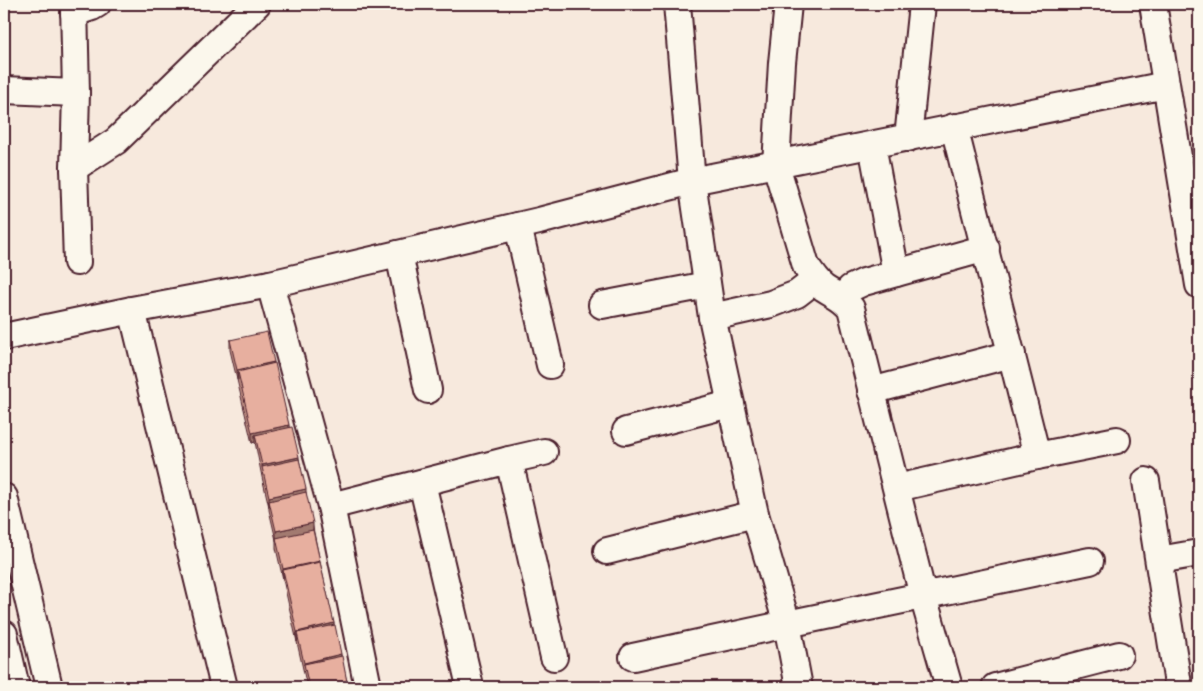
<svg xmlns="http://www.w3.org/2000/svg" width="1203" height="691" font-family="'Balsamiq Sans',sans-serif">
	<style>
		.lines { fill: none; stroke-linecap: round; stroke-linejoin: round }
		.minor-casing { stroke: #4a1f2b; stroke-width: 30 }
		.minor { stroke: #fbf7ec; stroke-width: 26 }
		.wall { fill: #c79689; stroke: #4a1f2b }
		.shaded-wall { fill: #a27a6f; stroke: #4a1f2b }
		.building { fill: #e7af9f; stroke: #4a1f2b }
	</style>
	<rect width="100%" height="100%" fill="#f7e9dd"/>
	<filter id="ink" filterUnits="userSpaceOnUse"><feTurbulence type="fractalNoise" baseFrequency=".02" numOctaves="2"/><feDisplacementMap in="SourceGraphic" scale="10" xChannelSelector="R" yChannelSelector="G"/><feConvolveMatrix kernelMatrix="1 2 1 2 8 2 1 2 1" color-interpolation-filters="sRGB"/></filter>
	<g filter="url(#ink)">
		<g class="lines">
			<defs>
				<g id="minor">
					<path d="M677 4 692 181 712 317 755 514 787 624 799 687"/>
					<path d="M788 4 782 63 776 165 806 266C811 274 816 282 824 288 836 296 841 296 851 308L923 596 949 687"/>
					<path d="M1153 4 1199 285"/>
					<path d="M74 13 92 7 97 4"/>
					<path d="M4 90 76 93 74 4"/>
					<path d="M76 93 74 168 77 262"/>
					<path d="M908 138 922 4"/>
					<path d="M872 145 896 273"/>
					<path d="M74 168 116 141 257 4"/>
					<path d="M518 226 550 365"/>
					<path d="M399 254 428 390"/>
					<path d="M270 284 331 506 509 460 554 657"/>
					<path d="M842 298 851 288 864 282 986 248"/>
					<path d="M602 305 707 285"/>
					<path d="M132 310 224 687"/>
					<path d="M712 317 771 304 797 294 815 280"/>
					<path d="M4 337 132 310 270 284 539 221 692 181 1166 85"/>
					<path d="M871 391 1012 354"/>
					<path d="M626 431 730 404"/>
					<path d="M1037 456 1117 440"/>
					<path d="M509 460 544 452"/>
					<path d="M1146 481 1178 684"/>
					<path d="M422 483 470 686"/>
					<path d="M897 488 1037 456 954 127"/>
					<path d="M4 497 49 687"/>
					<path d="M331 506 368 687"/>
					<path d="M607 551 755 514"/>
					<path d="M1159 560 1199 553"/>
					<path d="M4 634 16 687"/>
					<path d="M633 657 787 624 1090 561"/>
					<path d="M995 687 1119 655"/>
				</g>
			</defs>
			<!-- minor casing -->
			<use href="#minor" class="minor-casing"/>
			<!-- minor -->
			<use href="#minor" class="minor"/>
		</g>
		<!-- wall -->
		<path class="wall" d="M230 340 274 363 289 427 299 459 320 562 348 687H307L297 642 276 548V540L269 510V507L262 477 255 442 252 443 230 350Z"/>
		<!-- shaded-wall -->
		<g class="shaded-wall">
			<path d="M274 362V372H238V380H237V370Z"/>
			<path d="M289 425V435H255V442L252 443V433Z"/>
			<path d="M299 457V467H262V465Z"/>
			<path d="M306 489V499L269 501V507V497Z"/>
			<path d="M313 523V533L276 541V531Z"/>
			<path d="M320 561V570H283V579V569Z"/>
			<path d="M334 623V633H297V642V632Z"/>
			<path d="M341 654V664L304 665V663Z"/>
		</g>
		<!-- building -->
		<g class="building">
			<path d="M267 332 274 362 237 370 230 340Z"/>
			<path d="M275 363 289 425 252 433 238 372Z"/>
			<path d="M292 427 299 457 262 465 255 435Z"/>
			<path d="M299 459 306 489 269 497 262 467Z"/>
			<path d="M306 492 313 523 276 531 269 501Z"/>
			<path d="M313 530 320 561 283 569 276 538Z"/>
			<path d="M320 562 334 623 297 632 283 570Z"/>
			<path d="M335 625 341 654 304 663 297 633Z"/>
			<path d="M342 656 348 687H309L304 664Z"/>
		</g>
	</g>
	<!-- margin -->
	<rect width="1203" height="691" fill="none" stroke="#fbf7ec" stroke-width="20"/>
	<rect x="10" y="10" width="1183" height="671" fill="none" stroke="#4a1f2b" stroke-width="2" filter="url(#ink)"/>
</svg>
